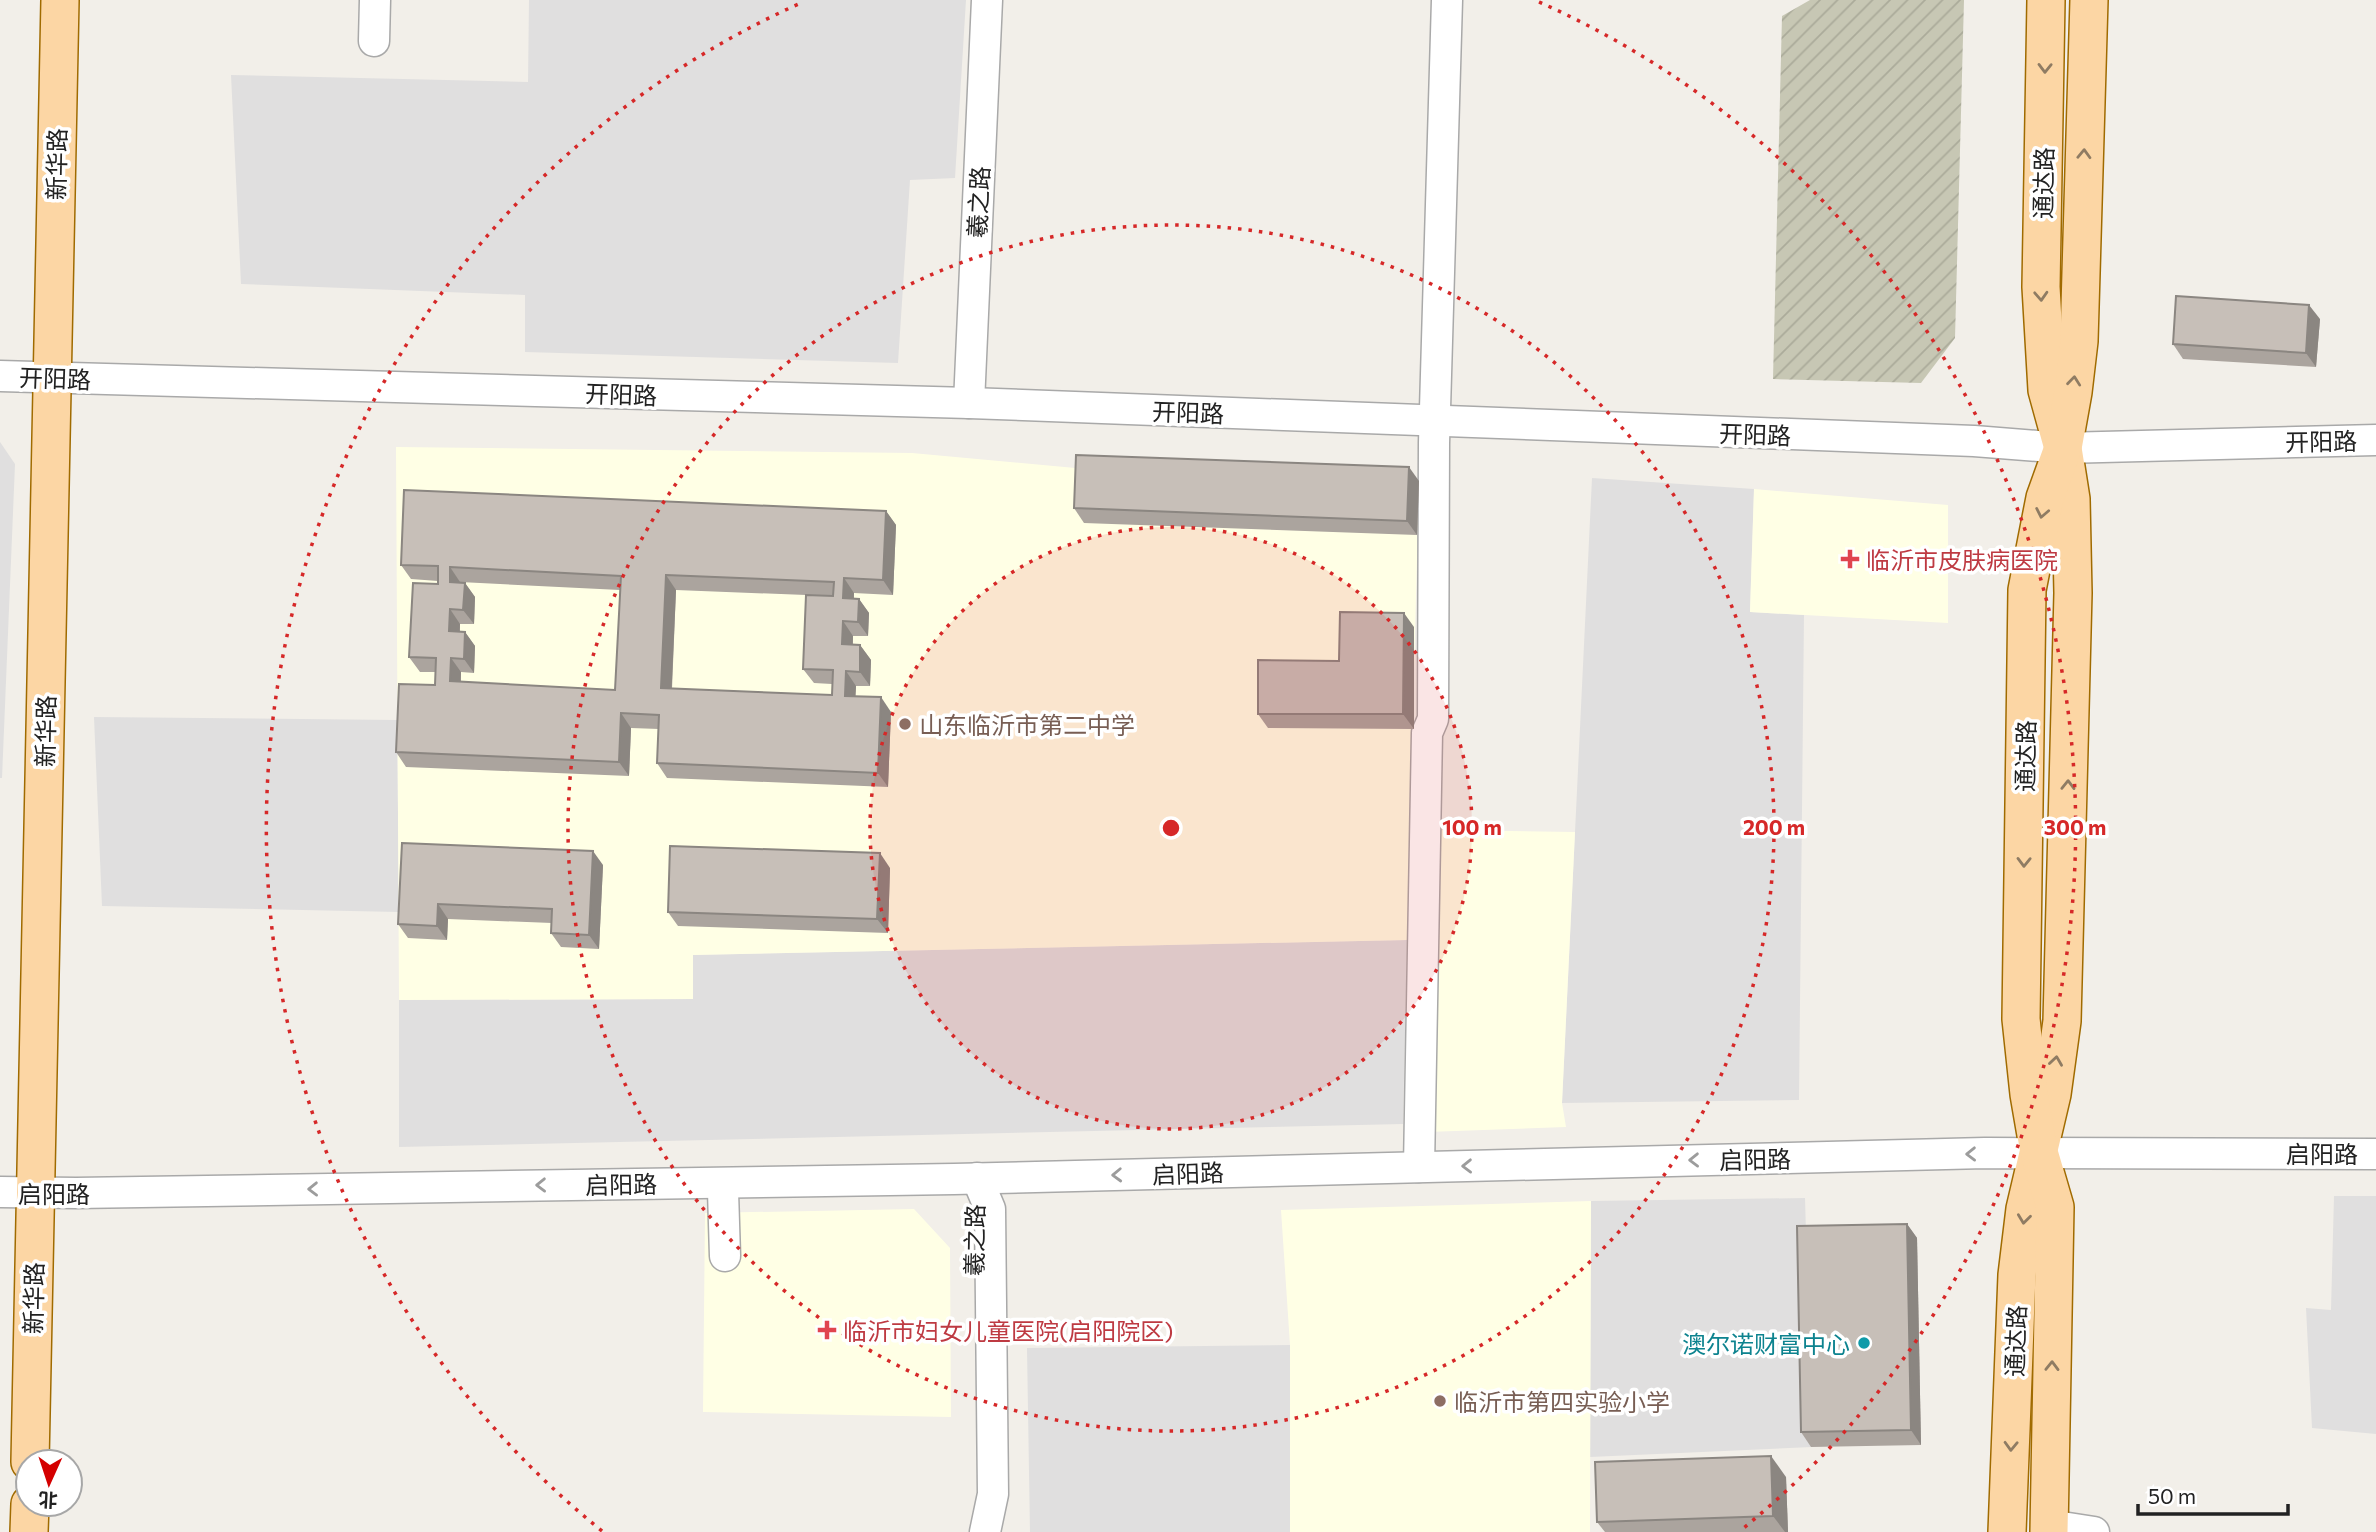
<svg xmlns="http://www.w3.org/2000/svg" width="2376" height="1532" font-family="Commissioner,'Noto Sans SC',sans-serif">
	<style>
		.residential { fill: #e0dfdf }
		.education { fill: #ffffe5 }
		.construction { fill: url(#construction-furrows) }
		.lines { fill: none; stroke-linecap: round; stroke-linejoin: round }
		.minor-casing { stroke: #a9a9a9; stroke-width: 33 }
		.major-casing { stroke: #a06b00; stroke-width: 40 }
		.minor { stroke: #fff; stroke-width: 30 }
		.major { stroke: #fcd6a4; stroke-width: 37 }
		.wall { fill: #aba49e; fill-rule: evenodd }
		.shaded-wall { fill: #8b8681 }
		.building { fill: #c7bfb8; stroke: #8b8681; stroke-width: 2; fill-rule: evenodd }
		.oneway { stroke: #8f7c63 }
		.oneway2 { stroke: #9c9c9c }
		.ring { fill: none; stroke: #d62828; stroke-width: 3.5; stroke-dasharray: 3.5 7 }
		.health-dot { fill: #e0444e; stroke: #fff; stroke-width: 2.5 }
		.education-dot { fill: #8d6e63; stroke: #fff; stroke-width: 2.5 }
		.culture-dot { fill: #0f9aa8; stroke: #fff; stroke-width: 2.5 }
		.labels { text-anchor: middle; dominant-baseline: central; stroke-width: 7; stroke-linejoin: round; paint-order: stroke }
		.street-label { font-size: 24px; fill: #222; stroke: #fff }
		.health-label { font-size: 24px; fill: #be3a42; stroke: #fff; text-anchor: start }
		.education-label { font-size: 24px; fill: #785e54; stroke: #fff; text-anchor: start }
		.culture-label { font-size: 24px; fill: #0d838f; stroke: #fff; text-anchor: end }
		.centre { fill: #d62828; stroke: #fff; stroke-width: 3.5 }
		.ring-label { font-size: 21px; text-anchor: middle; font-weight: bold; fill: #d62828; stroke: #fff; stroke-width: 7; stroke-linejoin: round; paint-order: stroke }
	</style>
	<defs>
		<pattern id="construction-furrows" width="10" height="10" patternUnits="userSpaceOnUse" patternTransform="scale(1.75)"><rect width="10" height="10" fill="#c7c7b4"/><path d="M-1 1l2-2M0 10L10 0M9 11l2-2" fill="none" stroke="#abab9a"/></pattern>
	</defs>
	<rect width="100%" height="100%" fill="#f2efe9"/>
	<!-- residential -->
	<g class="residential">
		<path d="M529 0H966L955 178 910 180 898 363 525 352V295L241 284 231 75 528 82Z"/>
		<path d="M0 442 15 464 2 778H0Z"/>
		<path d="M1592 478 1754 489 1750 612 1804 615 1799 1100 1562 1103Z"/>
		<path d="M94 717 397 720 399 912 102 906Z"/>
		<path d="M1407 940 1403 1124 399 1147V1000L692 999V955Z"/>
		<path d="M2334 1196H2376V1434L2312 1428 2306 1308 2331 1310Z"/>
		<path d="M1805 1198 1812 1447 1590 1457 1591 1201Z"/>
		<path d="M1290 1345V1532H1030L1027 1348Z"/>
	</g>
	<!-- education -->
	<g class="education">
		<path d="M396 447 912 453 1086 469 1419 481 1407 940 693 955V999L399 1000Z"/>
		<path d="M1754 489 1948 505V623L1750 612Z"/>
		<path d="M1436 830 1575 832 1562 1103 1566 1127 1427 1132Z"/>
		<path d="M1591 1201 1590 1532H1290V1345L1281 1210Z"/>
		<path d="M914 1209 950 1248 951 1417 703 1412 705 1213Z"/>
	</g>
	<!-- construction -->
	<path class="construction" d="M1810 0H1964L1955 338 1921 383 1773 379 1782 16Z"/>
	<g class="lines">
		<defs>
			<g id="minor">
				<path d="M374 41 375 0"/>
				<path d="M0 376 969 403 1974 441 2063 448 2376 440"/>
				<path d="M969 403 987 0"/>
				<path d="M1419 1167 1427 733 1433 719 1434 443 1447 0"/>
				<path d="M977 1178 990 1209 993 1494 985 1532"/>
				<path d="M723 1191 725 1256"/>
				<path d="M0 1192 76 1193 954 1179 1985 1153 2376 1154"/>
				<path d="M2049 1525 2094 1532"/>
			</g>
			<g id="major">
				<path d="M30 1462 60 0"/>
				<path d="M29 1532 30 1504"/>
				<path d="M2007 1532 2017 1275 2025 1209 2052 1094 2062 1021 2073 593 2071 499 2063 448 2047 390 2041 287 2046 0"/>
				<path d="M2049 1532 2055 1207 2039 1152 2029 1094 2021 1019 2027 590 2045 498 2063 448 2073 392 2079 341 2089 0"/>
			</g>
		</defs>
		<!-- minor casing -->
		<use href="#minor" class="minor-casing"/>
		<!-- major casing -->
		<use href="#major" class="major-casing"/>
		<!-- minor -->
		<use href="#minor" class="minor"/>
		<!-- major -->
		<use href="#major" class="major"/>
	</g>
	<!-- wall -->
	<g class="wall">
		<path d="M2320 319 2316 367 2183 359 2173 344Z"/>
		<path d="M1419 481 1417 535 1084 523 1074 508Z"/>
		<path d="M886 511 896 525 893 595 854 593V598L859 599 869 613 868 636H853V645H860L871 660 870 686H856L855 696 891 712 888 787 667 778 657 763 659 729 631 728 629 776 406 767 396 752 435 685V672H420L409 657 438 584V581L411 579 401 565ZM460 582 620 590 615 690 461 682V672L474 673 475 646 465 632H460V624H474L475 597 465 583H460ZM676 590 806 595 803 669 814 683 832 684V695L672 689Z"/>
		<path d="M1414 627V729L1268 728 1258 714 1339 661Z"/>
		<path d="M402 843 603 865 599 949 561 947 551 933 552 923 448 919 447 940 408 938 398 924Z"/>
		<path d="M890 868 888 933 678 926 668 912Z"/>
		<path d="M1907 1224 1917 1238 1921 1445 1811 1447 1801 1432Z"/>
		<path d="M1786 1477 1788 1532H1605L1597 1522Z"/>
	</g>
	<!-- shaded-wall -->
	<g class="shaded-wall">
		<path d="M2309 305 2320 319 2316 367 2306 353Z"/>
		<path d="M1409 467 1419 481 1417 535 1407 521Z"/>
		<path d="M886 511 896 525 893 595 883 580Z"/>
		<path d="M450 567 460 582V597L450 582Z"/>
		<path d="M666 575 676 590 671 703 661 688Z"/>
		<path d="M844 578 854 593 853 612 843 598Z"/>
		<path d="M465 583 475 597 474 624 463 610Z"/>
		<path d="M859 599 869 613 868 636 858 622Z"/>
		<path d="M450 609 460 624 459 645 449 631Z"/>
		<path d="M1404 613 1414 627V729L1403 714Z"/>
		<path d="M843 621 853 636 852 659 842 644Z"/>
		<path d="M465 632 475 646 474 673 464 659Z"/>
		<path d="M860 645 871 660 870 686 860 672Z"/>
		<path d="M451 658 461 672 460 696 450 681Z"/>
		<path d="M846 671 856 686 855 710 845 696Z"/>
		<path d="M881 697 891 712 888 787 878 773Z"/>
		<path d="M621 713 631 728 629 776 619 762Z"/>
		<path d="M593 851 603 865 599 949 589 935Z"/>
		<path d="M880 853 890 868 888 933 877 919Z"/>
		<path d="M438 904 448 919 447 940 437 926Z"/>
		<path d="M1907 1224 1917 1238 1921 1445 1911 1430Z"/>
		<path d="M1771 1456 1786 1477 1788 1532H1785L1773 1516Z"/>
	</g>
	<!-- building -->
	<g class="building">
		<path d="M2176 296 2309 305 2306 353 2173 344Z"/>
		<path d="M1076 455 1409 467 1407 521 1074 508Z"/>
		<path d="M404 490 886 511 883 580 844 578 843 598 859 599 858 622 843 621 842 644 860 645V672L846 671 845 696 881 697 878 773 657 763 659 715 621 713 619 762 396 752 399 684 435 685 436 658 409 657 413 583 438 584V566L401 565ZM450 567 621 576 615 690 450 681 451 658 464 659 465 632 449 631 450 609 463 610 465 583 450 582ZM666 575 834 582 833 596 806 595 803 669 833 670 832 695 661 688Z"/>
		<path d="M1340 612 1404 613 1403 714H1258V660L1339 661Z"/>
		<path d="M402 843 593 851 589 935 551 933 552 909 438 904 437 926 398 924Z"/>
		<path d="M670 846 880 853 877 919 668 912Z"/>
		<path d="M1907 1224 1911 1430 1801 1432 1797 1226Z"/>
		<path d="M1771 1456 1773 1516 1597 1522 1595 1462Z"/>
	</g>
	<!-- one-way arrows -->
	<defs><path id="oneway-chevron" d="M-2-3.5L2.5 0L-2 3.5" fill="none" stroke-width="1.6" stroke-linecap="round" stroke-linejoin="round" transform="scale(1.75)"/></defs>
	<g class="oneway">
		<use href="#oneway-chevron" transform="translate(2045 68) rotate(91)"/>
		<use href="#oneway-chevron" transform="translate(2084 154) rotate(-88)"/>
		<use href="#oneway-chevron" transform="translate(2041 296) rotate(87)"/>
		<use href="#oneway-chevron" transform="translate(2074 381) rotate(-84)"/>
		<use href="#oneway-chevron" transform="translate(2042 513) rotate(101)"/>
		<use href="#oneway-chevron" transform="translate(2068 785) rotate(-89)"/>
		<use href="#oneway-chevron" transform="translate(2024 862) rotate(91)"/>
		<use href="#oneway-chevron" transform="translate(2056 1061) rotate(-82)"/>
		<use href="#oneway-chevron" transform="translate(2024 1219) rotate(97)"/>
		<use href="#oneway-chevron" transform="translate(2052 1366) rotate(-89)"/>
		<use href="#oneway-chevron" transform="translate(2011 1446) rotate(92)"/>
	</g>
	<g class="oneway2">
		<use href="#oneway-chevron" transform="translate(1971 1154) rotate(179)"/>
		<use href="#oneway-chevron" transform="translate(1694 1160) rotate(179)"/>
		<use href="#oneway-chevron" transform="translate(1467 1166) rotate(179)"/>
		<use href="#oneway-chevron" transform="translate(1117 1175) rotate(178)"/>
		<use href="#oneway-chevron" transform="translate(541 1185) rotate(179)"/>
		<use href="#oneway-chevron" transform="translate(313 1189) rotate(179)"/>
	</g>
	<!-- distance rings -->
	<circle cx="1171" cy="828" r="301" fill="#d62828" fill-opacity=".12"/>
	<g class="ring">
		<circle cx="1171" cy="828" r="301"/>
		<circle cx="1171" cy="828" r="603"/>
		<path d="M602 1531A904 904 0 0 1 803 2M1539 2A904 904 0 0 1 1740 1531"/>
	</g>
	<!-- markers -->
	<g class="health-dot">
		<path d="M1846.5 548.5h7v7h7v7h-7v7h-7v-7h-7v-7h7z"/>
		<path d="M823.5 1319.5h7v7h7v7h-7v7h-7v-7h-7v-7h7z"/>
	</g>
	<g class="education-dot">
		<circle cx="905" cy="724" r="7"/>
		<circle cx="1440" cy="1401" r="7"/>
	</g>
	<circle class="culture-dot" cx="1864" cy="1343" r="7"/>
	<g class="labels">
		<!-- street labels -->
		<g class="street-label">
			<text transform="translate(56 164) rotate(-89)">新华路</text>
			<text transform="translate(2043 183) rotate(-89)">通达路</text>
			<text transform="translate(978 202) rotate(-87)">羲之路</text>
			<text transform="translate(55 378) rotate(2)">开阳路</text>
			<text transform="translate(621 394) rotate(2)">开阳路</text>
			<text transform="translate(1188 412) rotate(2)">开阳路</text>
			<text transform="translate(1755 434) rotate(2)">开阳路</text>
			<text transform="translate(2321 441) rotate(-1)">开阳路</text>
			<text transform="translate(45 731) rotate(-89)">新华路</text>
			<text transform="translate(2025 756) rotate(-89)">通达路</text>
			<text x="2322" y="1153">启阳路</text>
			<text transform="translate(1755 1159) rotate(-1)">启阳路</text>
			<text transform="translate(1188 1173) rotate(-2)">启阳路</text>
			<text transform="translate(621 1184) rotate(-1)">启阳路</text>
			<text x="54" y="1193">启阳路</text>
			<text transform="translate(974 1240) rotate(-89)">羲之路</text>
			<text transform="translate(33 1298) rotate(-89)">新华路</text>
			<text transform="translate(2015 1341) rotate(-88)">通达路</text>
		</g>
		<!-- health labels -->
		<g class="health-label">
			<text x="1866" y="559">临沂市皮肤病医院</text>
			<text x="843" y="1330">临沂市妇女儿童医院(启阳院区)</text>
		</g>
		<!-- education labels -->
		<g class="education-label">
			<text x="919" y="724">山东临沂市第二中学</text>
			<text x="1454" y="1401">临沂市第四实验小学</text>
		</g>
		<!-- culture labels -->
		<g class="culture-label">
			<text x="1850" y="1343">澳尔诺财富中心</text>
		</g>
	</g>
	<circle cx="1171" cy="828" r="10" class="centre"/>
	<g class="ring-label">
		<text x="1472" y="835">100 m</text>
		<text x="1774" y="835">200 m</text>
		<text x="2075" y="835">300 m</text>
	</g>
	<!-- north arrow -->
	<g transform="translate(49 1483) rotate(183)"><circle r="33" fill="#ffffff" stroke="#a7a7a7" stroke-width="2"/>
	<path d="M0-5L12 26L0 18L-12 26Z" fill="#d40000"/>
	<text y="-10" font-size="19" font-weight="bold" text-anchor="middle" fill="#222222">北</text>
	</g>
	<!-- scale -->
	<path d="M2138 1504v10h150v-10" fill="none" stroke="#222222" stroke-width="3.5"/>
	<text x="2148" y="1504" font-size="21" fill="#222222" stroke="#ffffff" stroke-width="5" paint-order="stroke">50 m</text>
</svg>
